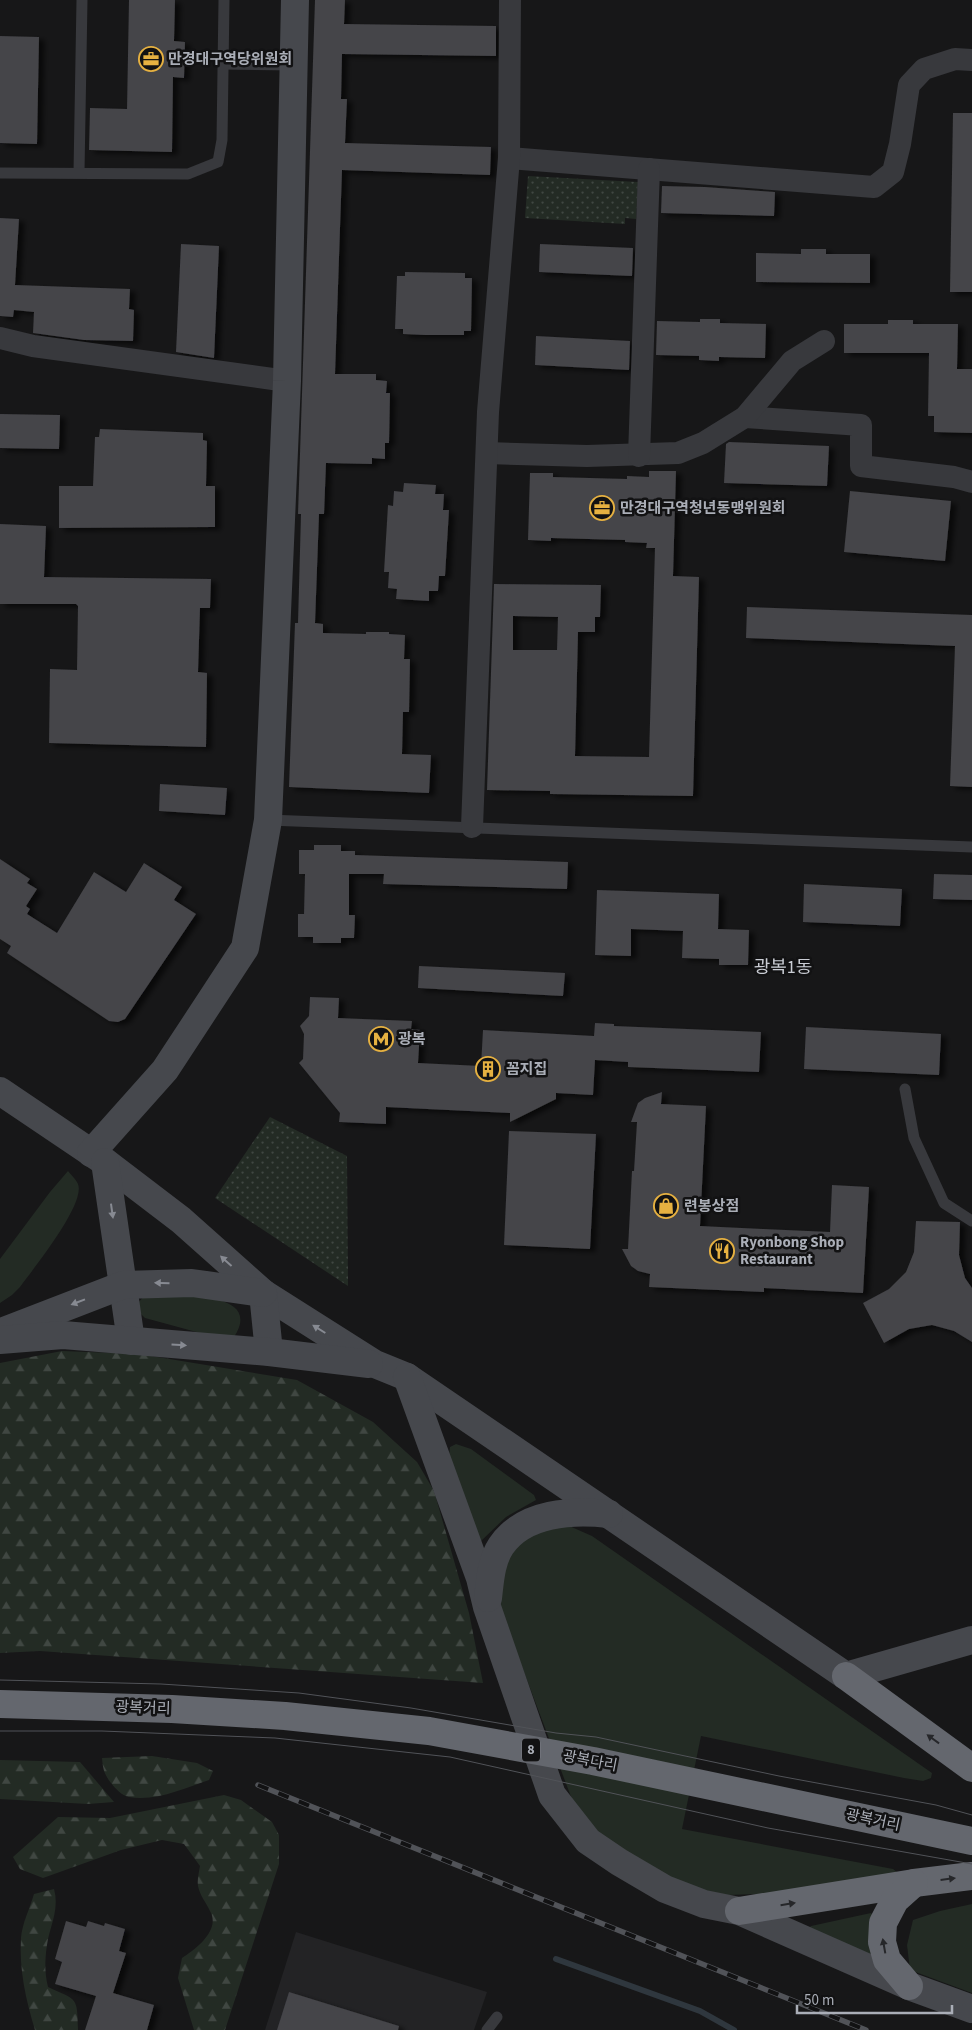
<svg xmlns="http://www.w3.org/2000/svg" width="972" height="2030" font-family="'Source Sans 3','Noto Sans KR',sans-serif">
	<style>
		.built { fill: #232325 }
		.grass { fill: #232b24 }
		.forest { fill: url(#forest-firs) }
		.park { fill: url(#park-dots) }
		.lines { fill: none; stroke-linecap: round; stroke-linejoin: round }
		.stream { stroke: #2f373e; stroke-width: 6 }
		.building { fill: #444448; fill-rule: evenodd; filter: url(#shadow) }
		.lane { stroke: #38393d; stroke-width: 11 }
		.street { stroke: #38393d; stroke-width: 22 }
		.secondary { stroke: #46484d; stroke-width: 28 }
		.highway { stroke: #64676e; stroke-width: 28 }
		.tram { stroke: #515358; stroke-width: 1 }
		.rail-casing { stroke: #515358; stroke-width: 5.5 }
		.rail { stroke: #121213; stroke-width: 4; stroke-dasharray: 11; stroke-linecap: butt }
		.oneway { fill: #878a92 }
		.oneway2 { fill: #26272a }
		.labels { text-anchor: middle; dominant-baseline: central; stroke-width: 5; stroke-linejoin: round; paint-order: stroke }
		.shield { fill: #121213; stroke: #7c7f86; stroke-width: 1 }
		.shield-label { font-size: 14px; font-weight: bold; fill: #aaaeb7 }
		.poi-label { font-size: 15px; font-weight: bold; fill: #aaaeb7; stroke: #121213; text-anchor: start }
		.street-label { font-size: 15px; fill: #aaaeb7; stroke: #121213 }
		.quarter-label { font-size: 18px; fill: #cacdd4; stroke: #121213 }
	</style>
	<defs>
		<pattern id="forest-firs" width="22" height="20" patternUnits="userSpaceOnUse" patternTransform="scale(1.25)"><rect width="22" height="20" fill="#232b24"/><path d="M5 1l3.5 6h-7zM16 11l3.5 6h-7z" fill="#404742"/></pattern>
		<pattern id="park-dots" width="8" height="8" patternUnits="userSpaceOnUse" patternTransform="scale(1.25)"><rect width="8" height="8" fill="#232b24"/><path d="M2 2h.1M6 6h.1" fill="none" stroke="#404742" stroke-width="1.8" stroke-linecap="round"/></pattern>
		<filter id="shadow"><feDropShadow dx="5.5" dy="3" stdDeviation="2.5" flood-color="#0009"/></filter>
	</defs>
	<rect width="100%" height="100%" fill="#171718"/>
	<!-- built -->
	<path class="built" d="M296 1932 487 1992 474 2030H265Z"/>
	<!-- grass -->
	<g class="grass">
		<path d="M68 1171C71 1175 76 1179 78 1184 86 1204 33 1269 20 1287L12 1295 0 1303V1259L50 1192Z"/>
		<path d="M144 1296C169 1296 266 1288 234 1337L222 1339 145 1318 139 1312 138 1303Z"/>
		<path d="M456 1444 471 1449 534 1495 536 1500 506 1517 480 1542 449 1456 450 1447Z"/>
		<path d="M567 1525 592 1536 932 1773 931 1778 923 1781 904 1778 701 1736 682 1829 893 1869 898 1873 782 1893 728 1895 678 1885 599 1836 573 1802 496 1598 500 1569 526 1535Z"/>
		<path d="M972 1904V1993L910 1970 907 1945 913 1920 940 1911Z"/>
		<path d="M871 1913 874 1916V1950L871 1955 808 1929 811 1926Z"/>
	</g>
	<!-- forest -->
	<g class="forest">
		<path d="M62 1351 139 1354 297 1380 373 1422 417 1462 434 1491 469 1613 483 1683 40 1651 0 1653V1363Z"/>
		<path d="M152 1756 197 1763 213 1771 209 1780C185 1788 155 1802 129 1797 122 1796 115 1788 111 1783 104 1774 103 1769 102 1758Z"/>
		<path d="M0 1760 80 1762 114 1802 88 1804 0 1799Z"/>
		<path d="M224 1795 241 1800 272 1822 279 1835V1864L225 2030H194L178 1978 182 1958C196 1949 221 1930 210 1911 206 1902 200 1896 198 1886 197 1880 199 1872 200 1866L184 1844 162 1840 121 1850 43 1878 20 1869 13 1857 58 1817 110 1818Z"/>
		<path d="M54 1889C59 1907 52 1922 48 1939 45 1955 44 1971 48 1987 78 2001 77 1996 78 2030H35C26 2000 19 1970 21 1938 22 1924 30 1908 34 1894Z"/>
	</g>
	<!-- park -->
	<g class="park">
		<path d="M528 176 638 182 636 219 625 218V224L525 218Z"/>
		<path d="M270 1117 347 1156 348 1286 215 1198Z"/>
	</g>
	<g class="lines">
		<!-- stream -->
		<path class="stream" d="M556 1959 700 2011 734 2030"/>
	</g>
	<!-- building -->
	<g class="building">
		<path d="M129 0H175L174 41 185 42 184 78 173 77 172 152 89 150 90 108 127 109Z"/>
		<path d="M315 0H345L344 24 496 26V56L342 54 341 99H347L345 143 491 147 490 175 342 170 335 374H376V380L387 381 386 393H390L389 443H385V459L372 458V464L326 463 324 514H319L315 623 323 624V633L366 634V632H389V634L405 635 404 659H410L409 712H403L402 754 431 755 429 793 289 787 295 623H298L301 514H298Z"/>
		<path d="M0 36 39 37 37 144 0 143Z"/>
		<path d="M953 113H972V292H950Z"/>
		<path d="M662 186 705 187 775 192 774 216 661 213Z"/>
		<path d="M0 218 19 219 15 285 130 289 129 309 134 310 133 341 84 340 33 333 34 312 14 310 13 317 0 316Z"/>
		<path d="M181 244 219 246 214 358 176 352Z"/>
		<path d="M540 244 633 248 632 276 539 272Z"/>
		<path d="M801 249H826V254H870V283L756 282V253L801 254Z"/>
		<path d="M405 272 465 273V278H472L471 331H464V335H425L403 334V329H395L397 276H405Z"/>
		<path d="M700 319H720V323L766 324 765 358 719 357V361L699 360V356L656 355 657 321 700 322Z"/>
		<path d="M888 320H913V324H958L957 369H972V433L934 432V416H928L929 353H844V324H888Z"/>
		<path d="M536 336 630 341 629 370 535 365Z"/>
		<path d="M0 414 60 415 59 449 0 448Z"/>
		<path d="M100 429 203 433V440L207 441 206 486H215V527L59 528V486H93L95 437H99Z"/>
		<path d="M729 442 829 446 827 486 724 483 726 444Z"/>
		<path d="M649 471H676L673 576 699 577 693 796 550 794V791L487 790 494 584 601 585 600 617H595V632H578L575 756 649 757 655 548H646L647 543 625 542V540L551 538V541L528 540 530 473H553V477L627 479V476L649 477ZM513 616 558 617 557 650H513Z"/>
		<path d="M404 483 436 485 435 494H444L443 510H449L445 576H439L438 591H429V601L396 599 397 589 388 588 389 572H384L388 505 393 506 394 491 403 492Z"/>
		<path d="M850 491 951 501 945 561 844 552Z"/>
		<path d="M0 524 46 526 44 577 211 579 210 608H200L198 672 207 673 206 747 49 743 50 669 77 670 78 606 76 604H0Z"/>
		<path d="M747 607 972 615V787L950 786 955 646 746 638Z"/>
		<path d="M160 784 227 788 225 815 159 811Z"/>
		<path d="M314 845H341V851H355V855L568 862 567 889 383 884 384 874H349V915H355L354 938H341V943H313V937H298V914H304L305 874H299V850H314Z"/>
		<path d="M0 859 30 879 27 883 37 889 26 906 30 909 27 914 57 933 94 872 126 892 144 863 182 887 174 900 196 914 125 1019 118 1022 109 1021 7 953 11 946 0 939Z"/>
		<path d="M934 874 972 875V900L933 899Z"/>
		<path d="M804 884 902 889 900 926 803 922Z"/>
		<path d="M597 890 719 894 718 929 749 930 748 965H719V959L682 958 683 931 631 929V956L595 955Z"/>
		<path d="M419 966 565 973 563 996 418 988Z"/>
		<path d="M310 997 339 998 338 1018 412 1021 411 1029 420 1030 418 1063 481 1066 483 1030 594 1036 595 1023 614 1024V1026L761 1032 759 1072 628 1067V1062L595 1060 593 1095 556 1093V1099L510 1122V1113L386 1107V1124L339 1122 340 1113 299 1063 303 1059 304 1034 300 1026 309 1016Z"/>
		<path d="M806 1027 941 1034 939 1075 804 1069Z"/>
		<path d="M662 1092 661 1104 706 1106 700 1226 830 1232 832 1185 869 1187 863 1293 764 1288V1292L649 1287 650 1274 638 1271 631 1266 622 1249H628L632 1171H634L637 1122H631L638 1103 645 1098Z"/>
		<path d="M509 1131 596 1134 590 1249 504 1245Z"/>
		<path d="M916 1221 960 1222 959 1255 965 1278 972 1288V1342L954 1331 932 1325 909 1329 884 1343 863 1303 889 1289 906 1272 914 1252Z"/>
		<path d="M66 1921 86 1927 88 1921 104 1926 105 1923 125 1929 119 1951 126 1953 113 1993 154 2005 147 2030H85L96 1996 55 1984 62 1962 55 1959Z"/>
		<path d="M289 1992 399 2026 398 2030H277Z"/>
	</g>
	<g class="lines">
		<!-- lane -->
		<g class="lane">
			<path d="M223 64 294 65"/>
			<path d="M79 172 82 0"/>
			<path d="M0 173 188 174 218 162 222 140 224 0"/>
			<path d="M268 820 972 847"/>
			<path d="M905 1089 914 1138 944 1203 972 1221"/>
			<path d="M487 2030 497 2017"/>
		</g>
		<!-- street -->
		<g class="street">
			<path d="M509 158 874 187 893 172 900 144 909 85 924 69 955 59 972 60"/>
			<path d="M0 338 33 346 287 381"/>
			<path d="M745 417 861 425V466L954 477 972 482"/>
			<path d="M487 453 587 456 678 453 703 443 745 417 792 361 824 341"/>
			<path d="M639 456 649 169"/>
			<path d="M472 827 488 412 509 158 510 0"/>
		</g>
		<!-- secondary -->
		<g class="secondary">
			<path d="M0 1091 105 1162 181 1220 263 1293 375 1364 407 1377 846 1676 972 1640"/>
			<path d="M91 1153 165 1070 245 948 268 820 287 381 295 0"/>
			<path d="M105 1162 131 1341"/>
			<path d="M263 1293 269 1352"/>
			<path d="M4 1331 123 1285 192 1283 263 1293"/>
			<path d="M0 1340 63 1335 269 1352 369 1364"/>
			<path d="M407 1377 480 1578 487 1607 552 1795 588 1841 619 1862 665 1889 704 1904 739 1911 909 1986 972 2009"/>
			<path d="M488 1598C490 1581 491 1561 501 1546 524 1512 573 1510 609 1514"/>
		</g>
		<!-- highway -->
		<g class="highway">
			<path d="M846 1676 972 1768"/>
			<path d="M0 1704 172 1709 285 1716 429 1731 593 1761 972 1841"/>
			<path d="M739 1911 914 1883 972 1876"/>
			<path d="M909 1986 887 1960 882 1942 883 1923 895 1900 914 1883"/>
		</g>
		<!-- tram -->
		<g class="tram">
			<path d="M0 1680 161 1684 299 1693 411 1708 556 1733 596 1737 779 1776 936 1805 972 1815"/>
			<path d="M0 1731H102L275 1738 450 1757 768 1828 972 1864"/>
		</g>
		<defs>
			<path id="rail" d="M258 1785 866 2030"/>
		</defs>
		<!-- rail casing -->
		<use href="#rail" class="rail-casing"/>
		<!-- rail -->
		<use href="#rail" class="rail"/>
	</g>
	<!-- one-way arrows -->
	<defs><path id="oneway-solid" d="M-6-.8H1V-3.2L6.5 0L1 3.2V.8H-6Z" transform="scale(1.25)"/></defs>
	<g class="oneway">
		<use href="#oneway-solid" transform="translate(112 1211) rotate(82)"/>
		<use href="#oneway-solid" transform="translate(226 1261) rotate(-138)"/>
		<use href="#oneway-solid" transform="translate(162 1283) rotate(-179)"/>
		<use href="#oneway-solid" transform="translate(78 1302) rotate(159)"/>
		<use href="#oneway-solid" transform="translate(319 1329) rotate(-148)"/>
		<use href="#oneway-solid" transform="translate(179 1345) rotate(4)"/>
	</g>
	<g class="oneway2">
		<use href="#oneway-solid" transform="translate(933 1739) rotate(-144)"/>
		<use href="#oneway-solid" transform="translate(948 1879) rotate(-7)"/>
		<use href="#oneway-solid" transform="translate(788 1904) rotate(-9)"/>
		<use href="#oneway-solid" transform="translate(884 1946) rotate(-100)"/>
	</g>
	<!-- icons -->
	<defs>
		<symbol id="office-ring" viewBox="-11 -11 22 22"><circle r="9.5" fill="#121213" stroke="#e6b141" stroke-width="1.5"/><path d="M-6-3h4V-5.5h4V-3h4V5H-6ZM-1-4.5V-3h2v-1.5ZM-6 0V1H6V0Z" fill="#e6b141"/></symbol>
		<symbol id="metro-ring" viewBox="-11 -11 22 22"><circle r="9.5" fill="#121213" stroke="#e6b141" stroke-width="1.5"/><path d="M-5.5 5V-5H-3L0 0L3-5H5.5V5H3V-.5L0 4L-3-.5V5Z" fill="#e6b141"/></symbol>
		<symbol id="building-ring" viewBox="-11 -11 22 22"><circle r="9.5" fill="#121213" stroke="#e6b141" stroke-width="1.5"/><path d="M-4-6H4V6H1V3H-1V6H-4ZM-2.5-4.3h1.7v1.8h-1.7ZM.8-4.3h1.7v1.8H.8ZM-2.5-1h1.7V.8h-1.7ZM.8-1h1.7V.8H.8Z" fill="#e6b141"/></symbol>
		<symbol id="shop-ring" viewBox="-11 -11 22 22"><circle r="9.5" fill="#121213" stroke="#e6b141" stroke-width="1.5"/><path d="M-5-2.5h2.3a2.7 3.5 0 0 1 5.4 0H5L5.5 6h-11ZM-1.5-2.5h3a1.5 2.3 0 0 0-3 0Z" fill="#e6b141"/></symbol>
		<symbol id="restaurant-ring" viewBox="-11 -11 22 22"><circle r="9.5" fill="#121213" stroke="#e6b141" stroke-width="1.5"/><path d="M-5-6h1v4h1v-4h1v4h1v-4h1v5L-1.5 .5V6h-2V.5L-5-1ZM5-6V6H3V1.5H1.5Q1.5-4 5-6Z" fill="#e6b141"/></symbol>
	</defs>
	<g fill-rule="evenodd">
		<use href="#office-ring" x="137" y="45" width="28" height="28"/>
		<use href="#office-ring" x="588" y="494" width="28" height="28"/>
		<use href="#metro-ring" x="367" y="1025" width="28" height="28"/>
		<use href="#building-ring" x="474" y="1055" width="28" height="28"/>
		<use href="#shop-ring" x="652" y="1192" width="28" height="28"/>
		<use href="#restaurant-ring" x="708" y="1237" width="28" height="28"/>
	</g>
	<g class="labels">
		<!-- shield labels -->
		<rect class="shield" x="522" y="1738.5" width="18" height="23" rx="4"/>
		<g class="shield-label">
			<text x="531" y="1750">8</text>
		</g>
		<!-- poi labels -->
		<g class="poi-label">
			<text x="168" y="59">만경대구역당위원회</text>
			<text x="620" y="508">만경대구역청년동맹위원회</text>
			<text x="398" y="1039">광복</text>
			<text x="506" y="1069">꼼지집</text>
			<text x="684" y="1206">련봉상점</text>
			<text x="740" y="1242">Ryonbong Shop<tspan x="740" dy="17">Restaurant</tspan></text>
		</g>
		<!-- street labels -->
		<g class="street-label">
			<text transform="translate(143 1708) rotate(2)">광복거리</text>
			<text transform="translate(590 1761) rotate(11)">광복다리</text>
			<text transform="translate(873 1820) rotate(12)">광복거리</text>
		</g>
		<!-- quarter labels -->
		<g class="quarter-label">
			<text x="783" y="967">광복1동</text>
		</g>
	</g>
	<!-- scale -->
	<path d="M797 2005v8h155v-8" fill="none" stroke="#aaaeb7" stroke-width="2.5"/>
	<text x="804" y="2005" font-size="15" fill="#aaaeb7" stroke="#121213" stroke-width="4" paint-order="stroke">50 m</text>
</svg>
